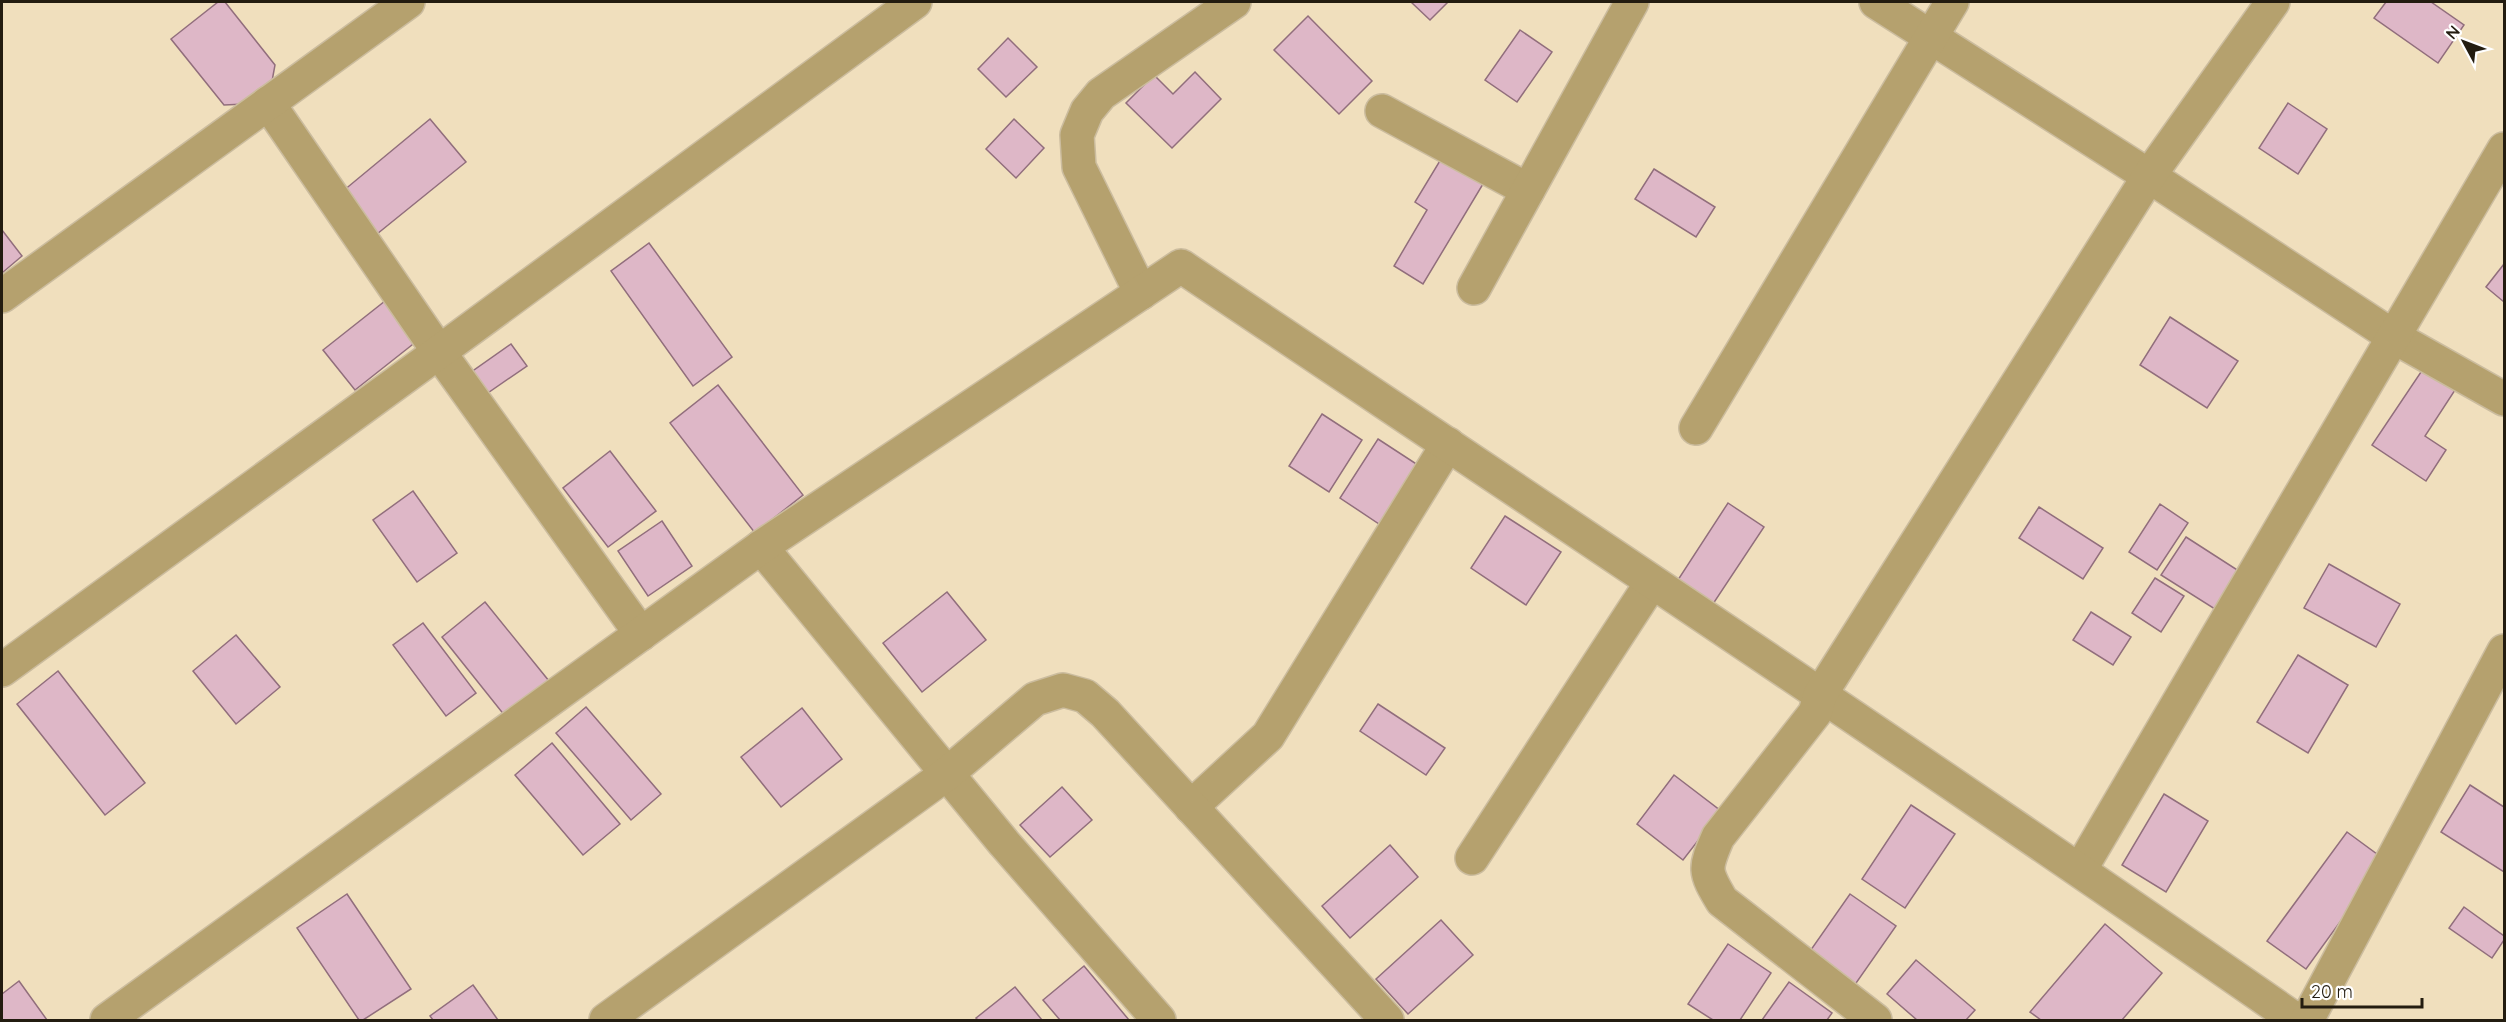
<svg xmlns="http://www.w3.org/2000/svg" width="2506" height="1022" font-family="Quicksand,sans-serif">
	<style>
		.building { fill: #deb7c7; stroke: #916e7c; stroke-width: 1.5 }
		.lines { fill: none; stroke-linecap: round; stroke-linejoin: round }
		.minor-casing { stroke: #cbbc9e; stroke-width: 36 }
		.minor { stroke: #b5a16e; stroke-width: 33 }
	</style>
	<rect width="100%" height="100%" fill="#f0dfbd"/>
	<!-- building -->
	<g class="building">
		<path d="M218 2H225L275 65 268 103 224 105 171 39Z"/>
		<path d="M1411 2H1448L1430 20Z"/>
		<path d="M2386 2H2431L2464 25 2438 63 2374 18Z"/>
		<path d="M1308 16 1372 81 1339 114 1274 50Z"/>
		<path d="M1520 30 1552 52 1517 102 1485 80Z"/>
		<path d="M1008 38 1037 67 1006 97 978 69Z"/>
		<path d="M1195 72 1221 99 1172 148 1126 103 1154 75 1173 94Z"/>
		<path d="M2288 103 2327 129 2298 174 2259 148Z"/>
		<path d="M430 119 466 162 377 234 343 191Z"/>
		<path d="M1014 119 1044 148 1016 178 986 149Z"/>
		<path d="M1441 159 1483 184 1423 284 1394 266 1427 210 1415 202Z"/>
		<path d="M1654 169 1715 207 1696 237 1635 199Z"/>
		<path d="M2 230 22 256 2 273Z"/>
		<path d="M649 243 732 357 693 386 611 271Z"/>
		<path d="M2504 264V302L2486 287Z"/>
		<path d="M385 301 417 341 355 390 323 350Z"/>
		<path d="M2170 317 2238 361 2207 408 2140 365Z"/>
		<path d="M511 344 527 366 482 397 467 375Z"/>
		<path d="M2425 366 2457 387 2425 436 2446 450 2426 481 2372 445Z"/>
		<path d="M718 385 803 495 755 533 670 423Z"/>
		<path d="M1322 414 1362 440 1329 492 1289 466Z"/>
		<path d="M1378 439 1421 467 1382 526 1340 498Z"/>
		<path d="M610 451 656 511 608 547 563 488Z"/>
		<path d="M413 491 457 553 417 582 373 520Z"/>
		<path d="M1728 503 1764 527 1709 610 1674 586Z"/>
		<path d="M2160 504 2188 523 2157 570 2129 552Z"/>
		<path d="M2039 507 2103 548 2083 579 2019 538Z"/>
		<path d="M1505 516 1561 552 1526 605 1471 568Z"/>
		<path d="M662 521 692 566 648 596 618 551Z"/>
		<path d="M2186 537 2242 573 2218 611 2161 575Z"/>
		<path d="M2329 564 2400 604 2376 647 2304 608Z"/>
		<path d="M2155 578 2184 596 2161 632 2132 613Z"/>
		<path d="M947 592 986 640 922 692 883 643Z"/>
		<path d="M485 602 549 681 505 716 442 637Z"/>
		<path d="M2091 612 2131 637 2113 665 2073 640Z"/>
		<path d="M423 623 476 693 446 716 393 645Z"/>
		<path d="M236 635 280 687 236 724 193 671Z"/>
		<path d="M2298 655 2348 685 2308 753 2257 722Z"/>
		<path d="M58 671 145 783 105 815 17 704Z"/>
		<path d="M1378 704 1445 748 1426 775 1360 731Z"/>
		<path d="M586 707 661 794 631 820 556 733Z"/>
		<path d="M802 708 842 759 781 807 741 757Z"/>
		<path d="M552 743 620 824 583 855 515 775Z"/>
		<path d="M1674 775 1721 811 1683 860 1637 824Z"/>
		<path d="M2470 785 2504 807V872L2441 832Z"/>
		<path d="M1062 787 1092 820 1050 857 1020 825Z"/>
		<path d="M2164 794 2208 821 2166 892 2122 865Z"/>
		<path d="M1911 805 1955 834 1905 908 1862 879Z"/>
		<path d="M2347 832 2385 860 2306 969 2267 941Z"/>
		<path d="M1390 845 1418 877 1350 938 1322 906Z"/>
		<path d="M347 894 411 989 363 1020H359L297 928Z"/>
		<path d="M1850 894 1896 926 1854 986 1808 954Z"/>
		<path d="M2464 907 2504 936V940L2492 958 2449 928Z"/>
		<path d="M1441 920 1473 955 1408 1014 1376 979Z"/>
		<path d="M2105 924 2162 973 2122 1020H2041L2030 1012Z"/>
		<path d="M1728 944 1771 973 1740 1020H1713L1688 1004Z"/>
		<path d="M1916 960 1975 1010 1966 1020H1917L1887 994Z"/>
		<path d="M1084 966 1129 1020H1060L1043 1000Z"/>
		<path d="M19 981 47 1020H2V994Z"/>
		<path d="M1789 982 1832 1013 1827 1020H1762Z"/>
		<path d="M473 985 498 1020H433L430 1016Z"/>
		<path d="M1015 987 1042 1020H978L976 1018Z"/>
	</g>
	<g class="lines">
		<defs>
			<g id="minor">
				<path d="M1876 2 2149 176 2394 337 2504 399"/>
				<path d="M268 103 439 352 641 634"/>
				<path d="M1382 111 1528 190"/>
				<path d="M1474 288 1632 2"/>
				<path d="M1141 293 1079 167 1077 135 1087 111 1101 94 1234 2"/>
				<path d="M2 296 408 2"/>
				<path d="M1696 428 1952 2"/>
				<path d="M761 547 1004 843 1159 1020"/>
				<path d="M2 670 439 352 915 2"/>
				<path d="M1191 807 1268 736 1448 444"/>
				<path d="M1472 858 1652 582"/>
				<path d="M2080 870 2504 149"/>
				<path d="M107 1020 761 547 1181 266C1554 516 1928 764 2296 1020"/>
				<path d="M606 1020 948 773 1035 699 1063 690 1085 696 1105 713 1387 1020"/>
				<path d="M1875 1020 1722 901C1704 871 1704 869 1718 837L1815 713 1820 695 2149 176 2273 2"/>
				<path d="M2307 1020 2504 651"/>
			</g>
		</defs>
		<!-- minor casing -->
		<use href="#minor" class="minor-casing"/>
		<!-- minor -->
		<use href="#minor" class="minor"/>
	</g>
	<!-- border -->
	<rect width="2506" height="1022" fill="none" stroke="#231c10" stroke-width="6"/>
	<!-- north arrow -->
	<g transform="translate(2464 42) rotate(311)" stroke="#ffffff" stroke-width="4.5" paint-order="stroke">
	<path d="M0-4.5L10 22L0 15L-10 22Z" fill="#231c10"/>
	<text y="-9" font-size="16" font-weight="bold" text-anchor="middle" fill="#231c10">N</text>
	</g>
	<!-- scale -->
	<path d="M2302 998v9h120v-9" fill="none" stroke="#231c10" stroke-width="3"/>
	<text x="2311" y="998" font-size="18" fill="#231c10" stroke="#ffffff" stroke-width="4.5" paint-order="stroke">20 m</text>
</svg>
